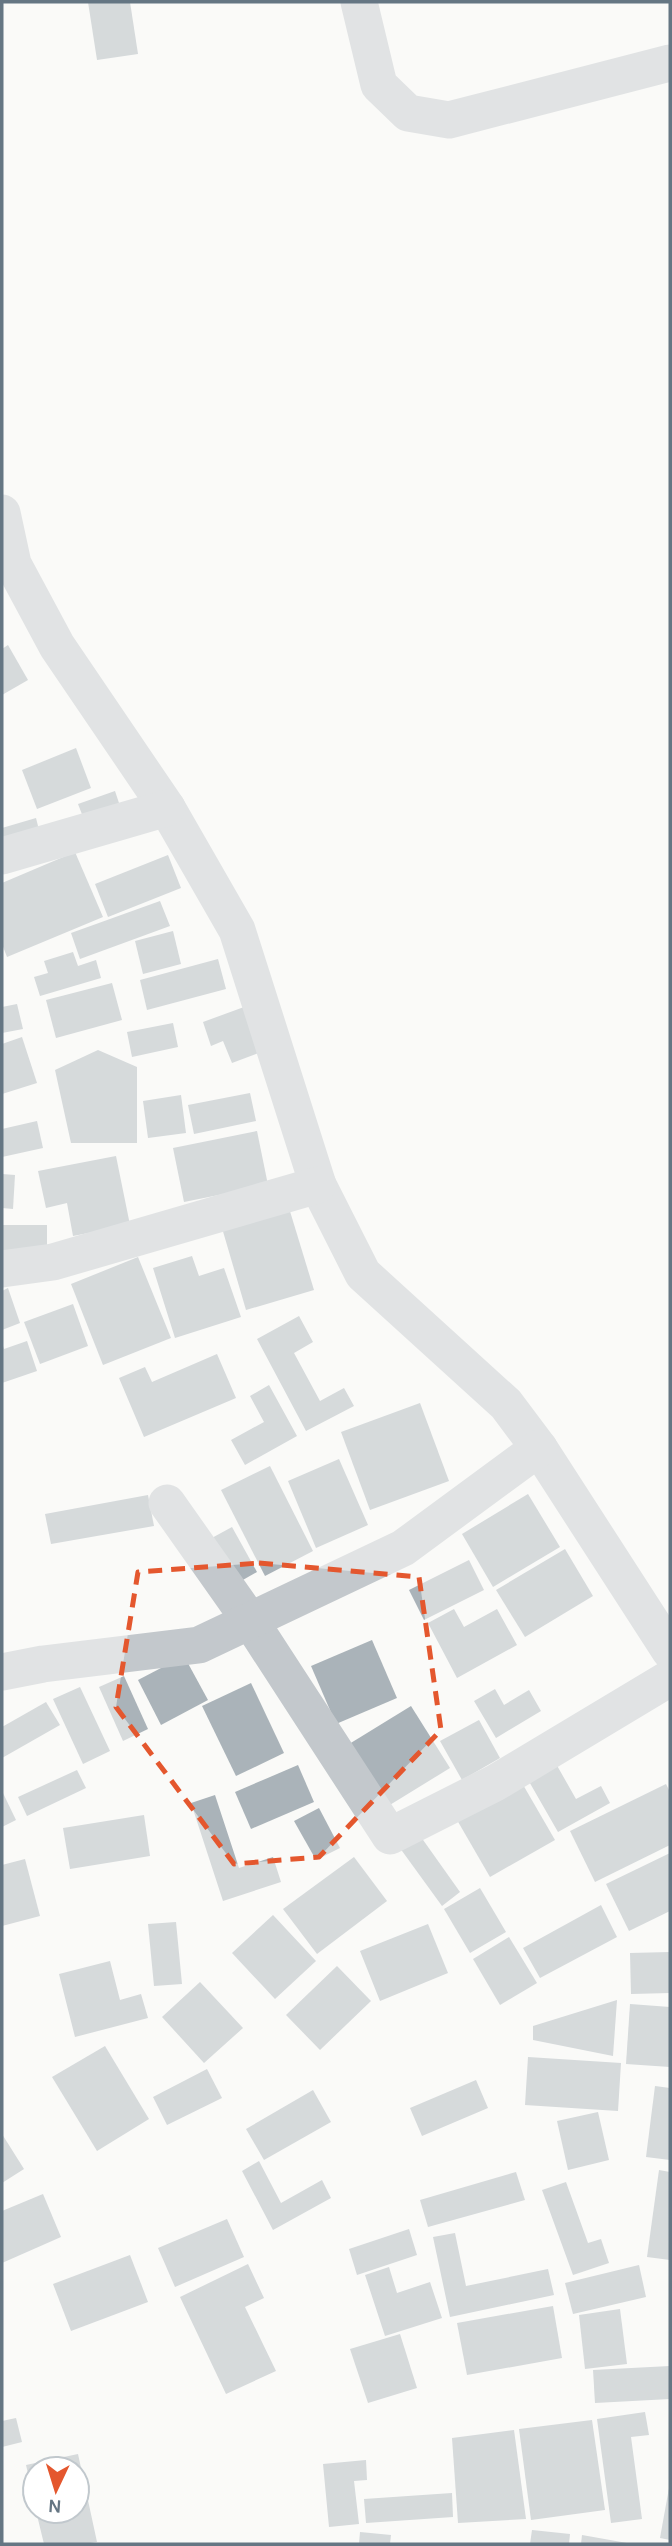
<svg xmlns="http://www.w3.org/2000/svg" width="672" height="2546" font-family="Karla,sans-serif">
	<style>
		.building { fill: #aab3b9 }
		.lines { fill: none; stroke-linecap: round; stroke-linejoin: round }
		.minor { stroke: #c3c8cc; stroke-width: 37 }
		.marked { fill: none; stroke: #e4572e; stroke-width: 5; stroke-dasharray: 14 9; stroke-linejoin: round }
	</style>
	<rect width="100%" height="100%" fill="#fafaf8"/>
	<!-- building -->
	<g class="building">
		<path d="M88 2H130L138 54 97 60Z"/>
		<path d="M8 645 28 680 2 695V649Z"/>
		<path d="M76 748 91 788 37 809 22 770Z"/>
		<path d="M115 791 121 809 85 822 78 804Z"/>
		<path d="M36 818 41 838 2 849V828Z"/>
		<path d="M75 852 103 917 7 957 2 944V883Z"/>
		<path d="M168 855 181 888 108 917 95 884Z"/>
		<path d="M160 901 170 926 80 959 71 933Z"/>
		<path d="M173 931 181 964 143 974 135 941Z"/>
		<path d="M73 952 78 966 96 960 101 978 40 996 34 977 48 973 44 961Z"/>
		<path d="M218 959 226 989 147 1010 140 980Z"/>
		<path d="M112 983 122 1020 56 1038 46 1000Z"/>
		<path d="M17 1004 23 1029 2 1033V1007Z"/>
		<path d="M244 1007 261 1052 232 1063 223 1041 211 1046 203 1022Z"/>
		<path d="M173 1023 178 1047 132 1057 127 1032Z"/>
		<path d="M22 1037 37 1083 2 1094V1044Z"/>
		<path d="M98 1050 137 1067V1143H71L55 1070Z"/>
		<path d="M250 1093 256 1121 194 1134 188 1105Z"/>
		<path d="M181 1095 186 1133 148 1138 143 1101Z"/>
		<path d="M37 1121 43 1148 2 1157V1129Z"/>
		<path d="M257 1131 268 1185 184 1202 173 1148Z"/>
		<path d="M116 1156 130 1225 73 1236 67 1203 46 1208 38 1171Z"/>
		<path d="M2 1174 15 1175 13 1209 2 1208Z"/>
		<path d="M289 1208 314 1290 246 1310 222 1228Z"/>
		<rect x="2" y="1225" width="45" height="26"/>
		<path d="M192 1256 199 1276 224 1268 241 1317 175 1338 153 1268Z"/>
		<path d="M138 1257 171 1338 103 1365 71 1284Z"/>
		<path d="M8 1288 20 1323 2 1330V1291Z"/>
		<path d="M73 1304 88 1346 40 1364 24 1322Z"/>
		<path d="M299 1316 313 1342 294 1353 320 1401 344 1388 354 1406 306 1431 257 1339Z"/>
		<path d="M27 1341 37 1371 2 1383V1343L4 1349Z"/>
		<path d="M217 1354 236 1398 144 1437 119 1378 145 1367 152 1382Z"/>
		<path d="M269 1385 297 1436 245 1465 231 1440 264 1422 250 1396Z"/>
		<path d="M420 1403 449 1481 370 1510 341 1432Z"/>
		<path d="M339 1459 368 1525 316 1548 288 1481Z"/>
		<path d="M270 1466 313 1551 265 1576 221 1490Z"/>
		<path d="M528 1494 560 1547 493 1587 462 1534Z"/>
		<path d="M148 1495 154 1526 51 1544 45 1514Z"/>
		<path d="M232 1527 257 1572 234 1585 210 1539Z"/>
		<path d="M565 1549 593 1596 525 1637 496 1590Z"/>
		<path d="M469 1560 484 1590 424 1620 409 1590Z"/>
		<path d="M454 1609 464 1627 497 1609 517 1645 457 1678 428 1623Z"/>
		<path d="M372 1640 397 1698 336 1724 311 1666Z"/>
		<path d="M184 1656 208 1700 161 1725 138 1680Z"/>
		<path d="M124 1676 148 1729 123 1741 99 1687Z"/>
		<path d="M251 1683 284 1753 236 1776 202 1706Z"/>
		<path d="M80 1687 110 1751 83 1764 53 1699Z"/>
		<path d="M495 1689 504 1705 529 1690 541 1711 496 1738 474 1701Z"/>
		<path d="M46 1702 60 1725 2 1758V1727Z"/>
		<path d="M411 1706 450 1768 380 1811 341 1749Z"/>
		<path d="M479 1720 500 1758 462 1780 440 1741Z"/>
		<path d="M551 1755 576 1799 601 1786 610 1803 558 1832 523 1771Z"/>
		<path d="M298 1765 314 1802 251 1829 235 1792Z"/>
		<path d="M77 1770 86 1788 27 1816 18 1797Z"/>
		<path d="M522 1783 555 1840 490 1877 457 1820Z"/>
		<path d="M666 1784 670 1792V1845L595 1882 570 1831Z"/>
		<path d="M2 1791 16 1820 2 1827Z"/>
		<path d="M215 1795 239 1868 273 1857 281 1882 223 1901 191 1803Z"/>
		<path d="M319 1808 340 1848 316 1860 294 1821Z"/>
		<path d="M144 1815 150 1856 70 1869 63 1828Z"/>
		<path d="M416 1830 460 1892 442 1906 397 1844Z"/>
		<path d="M670 1853V1911L629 1931 606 1884Z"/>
		<path d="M354 1857 387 1901 317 1954 283 1909Z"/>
		<path d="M25 1859 40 1916 2 1926V1865Z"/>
		<path d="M480 1888 506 1932 470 1953 444 1909Z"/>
		<path d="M601 1905 617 1937 540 1978 523 1948Z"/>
		<path d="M273 1915 316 1961 275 1999 232 1953Z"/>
		<path d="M176 1922 182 1984 154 1986 148 1924Z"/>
		<path d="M428 1924 448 1973 380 2001 360 1951Z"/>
		<path d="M509 1937 537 1983 500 2005 473 1959Z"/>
		<path d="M670 1952V1993L631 1994 630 1953Z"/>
		<path d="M110 1961 120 2000 141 1994 148 2018 75 2037 59 1974Z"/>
		<path d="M337 1966 371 2001 320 2050 286 2015Z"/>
		<path d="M200 1982 243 2028 204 2063 162 2017Z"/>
		<path d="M617 2000 613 2056 533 2040V2026Z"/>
		<path d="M630 2004 670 2007V2067L626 2064Z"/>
		<path d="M105 2046 149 2119 97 2151 52 2077Z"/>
		<path d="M528 2057 621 2063 618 2111 525 2105Z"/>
		<path d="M207 2069 222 2098 167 2125 153 2097Z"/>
		<path d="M476 2080 488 2108 422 2136 410 2108Z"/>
		<path d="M655 2086 670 2088V2160L646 2157Z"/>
		<path d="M313 2090 331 2122 264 2160 246 2129Z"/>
		<path d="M598 2112 609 2160 568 2170 557 2121Z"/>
		<path d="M2 2134 24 2169 2 2183Z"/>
		<path d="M259 2161 281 2203 322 2180 331 2198 273 2230 242 2171Z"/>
		<path d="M659 2170 670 2172V2260L647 2257Z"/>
		<path d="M516 2172 525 2200 428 2227 420 2200Z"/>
		<path d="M566 2182 588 2243 601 2239 609 2263 573 2275 542 2190Z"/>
		<path d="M43 2194 61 2237 2 2263V2211Z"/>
		<path d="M227 2219 244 2257 175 2287 158 2248Z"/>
		<path d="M409 2229 417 2255 357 2275 349 2249Z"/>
		<path d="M455 2233 466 2286 548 2269 554 2295 450 2317 433 2237Z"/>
		<path d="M130 2255 148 2302 71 2331 53 2284Z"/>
		<path d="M248 2264 264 2298 245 2307 276 2371 226 2394 180 2297Z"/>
		<path d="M639 2265 646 2297 573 2314 565 2283Z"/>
		<path d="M389 2267 397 2293 430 2282 442 2318 385 2336 365 2275Z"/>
		<path d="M553 2306 562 2358 467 2375 457 2323Z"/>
		<path d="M620 2309 627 2364 585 2369 579 2315Z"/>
		<path d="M400 2334 417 2388 368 2403 350 2349Z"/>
		<path d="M670 2366V2399L595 2403 593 2370Z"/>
		<path d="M645 2412 649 2435 631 2437 642 2519 611 2523 597 2419Z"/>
		<path d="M16 2418 22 2442 2 2447V2421Z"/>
		<path d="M592 2420 605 2510 531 2520 519 2429Z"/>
		<path d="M514 2430 526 2519 458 2523 452 2438Z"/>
		<path d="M78 2454 97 2542 84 2544H44L36 2511H77V2469H35L34 2499 26 2465Z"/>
		<path d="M366 2460 367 2480 354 2481 359 2524 329 2527 323 2464Z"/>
		<path d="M669 2488H670V2540L660 2538Z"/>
		<path d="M452 2493 453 2517 366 2523 364 2499Z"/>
		<path d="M532 2530 570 2534 569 2544H530Z"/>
		<path d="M360 2532 391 2535 390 2544H359Z"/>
		<path d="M582 2535 627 2543V2544H581Z"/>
	</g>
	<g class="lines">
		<!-- minor -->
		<g class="minor">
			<path d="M359 2 379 85 408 113 449 120 670 63"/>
			<path d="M2 513 13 564 57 646 167 808 237 930 318 1185 363 1274 506 1404 539 1448 670 1651"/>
			<path d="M2 856 167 808"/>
			<path d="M2 1269 53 1262 318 1185"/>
			<path d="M167 1503 251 1622 390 1836 495 1783 670 1678"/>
			<path d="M2 1672 43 1664 199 1645 403 1548 539 1448"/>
		</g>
	</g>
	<!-- marked area -->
	<path d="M0 0H672V2546H0ZM259 1563 419 1577 441 1730 319 1857 234 1864 116 1707 138 1572Z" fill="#fafaf8" fill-opacity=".55" fill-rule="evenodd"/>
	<path class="marked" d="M259 1563 419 1577 441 1730 319 1857 234 1864 116 1707 138 1572Z"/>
	<!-- border -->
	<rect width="672" height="2546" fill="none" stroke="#657683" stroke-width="7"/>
	<!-- north arrow -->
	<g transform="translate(56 2490) rotate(184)"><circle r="33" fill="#ffffff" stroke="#c1c8cd" stroke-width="2"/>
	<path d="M0-5L12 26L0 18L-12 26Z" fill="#e4572e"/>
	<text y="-10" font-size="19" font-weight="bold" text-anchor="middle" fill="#657683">N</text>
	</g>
</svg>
